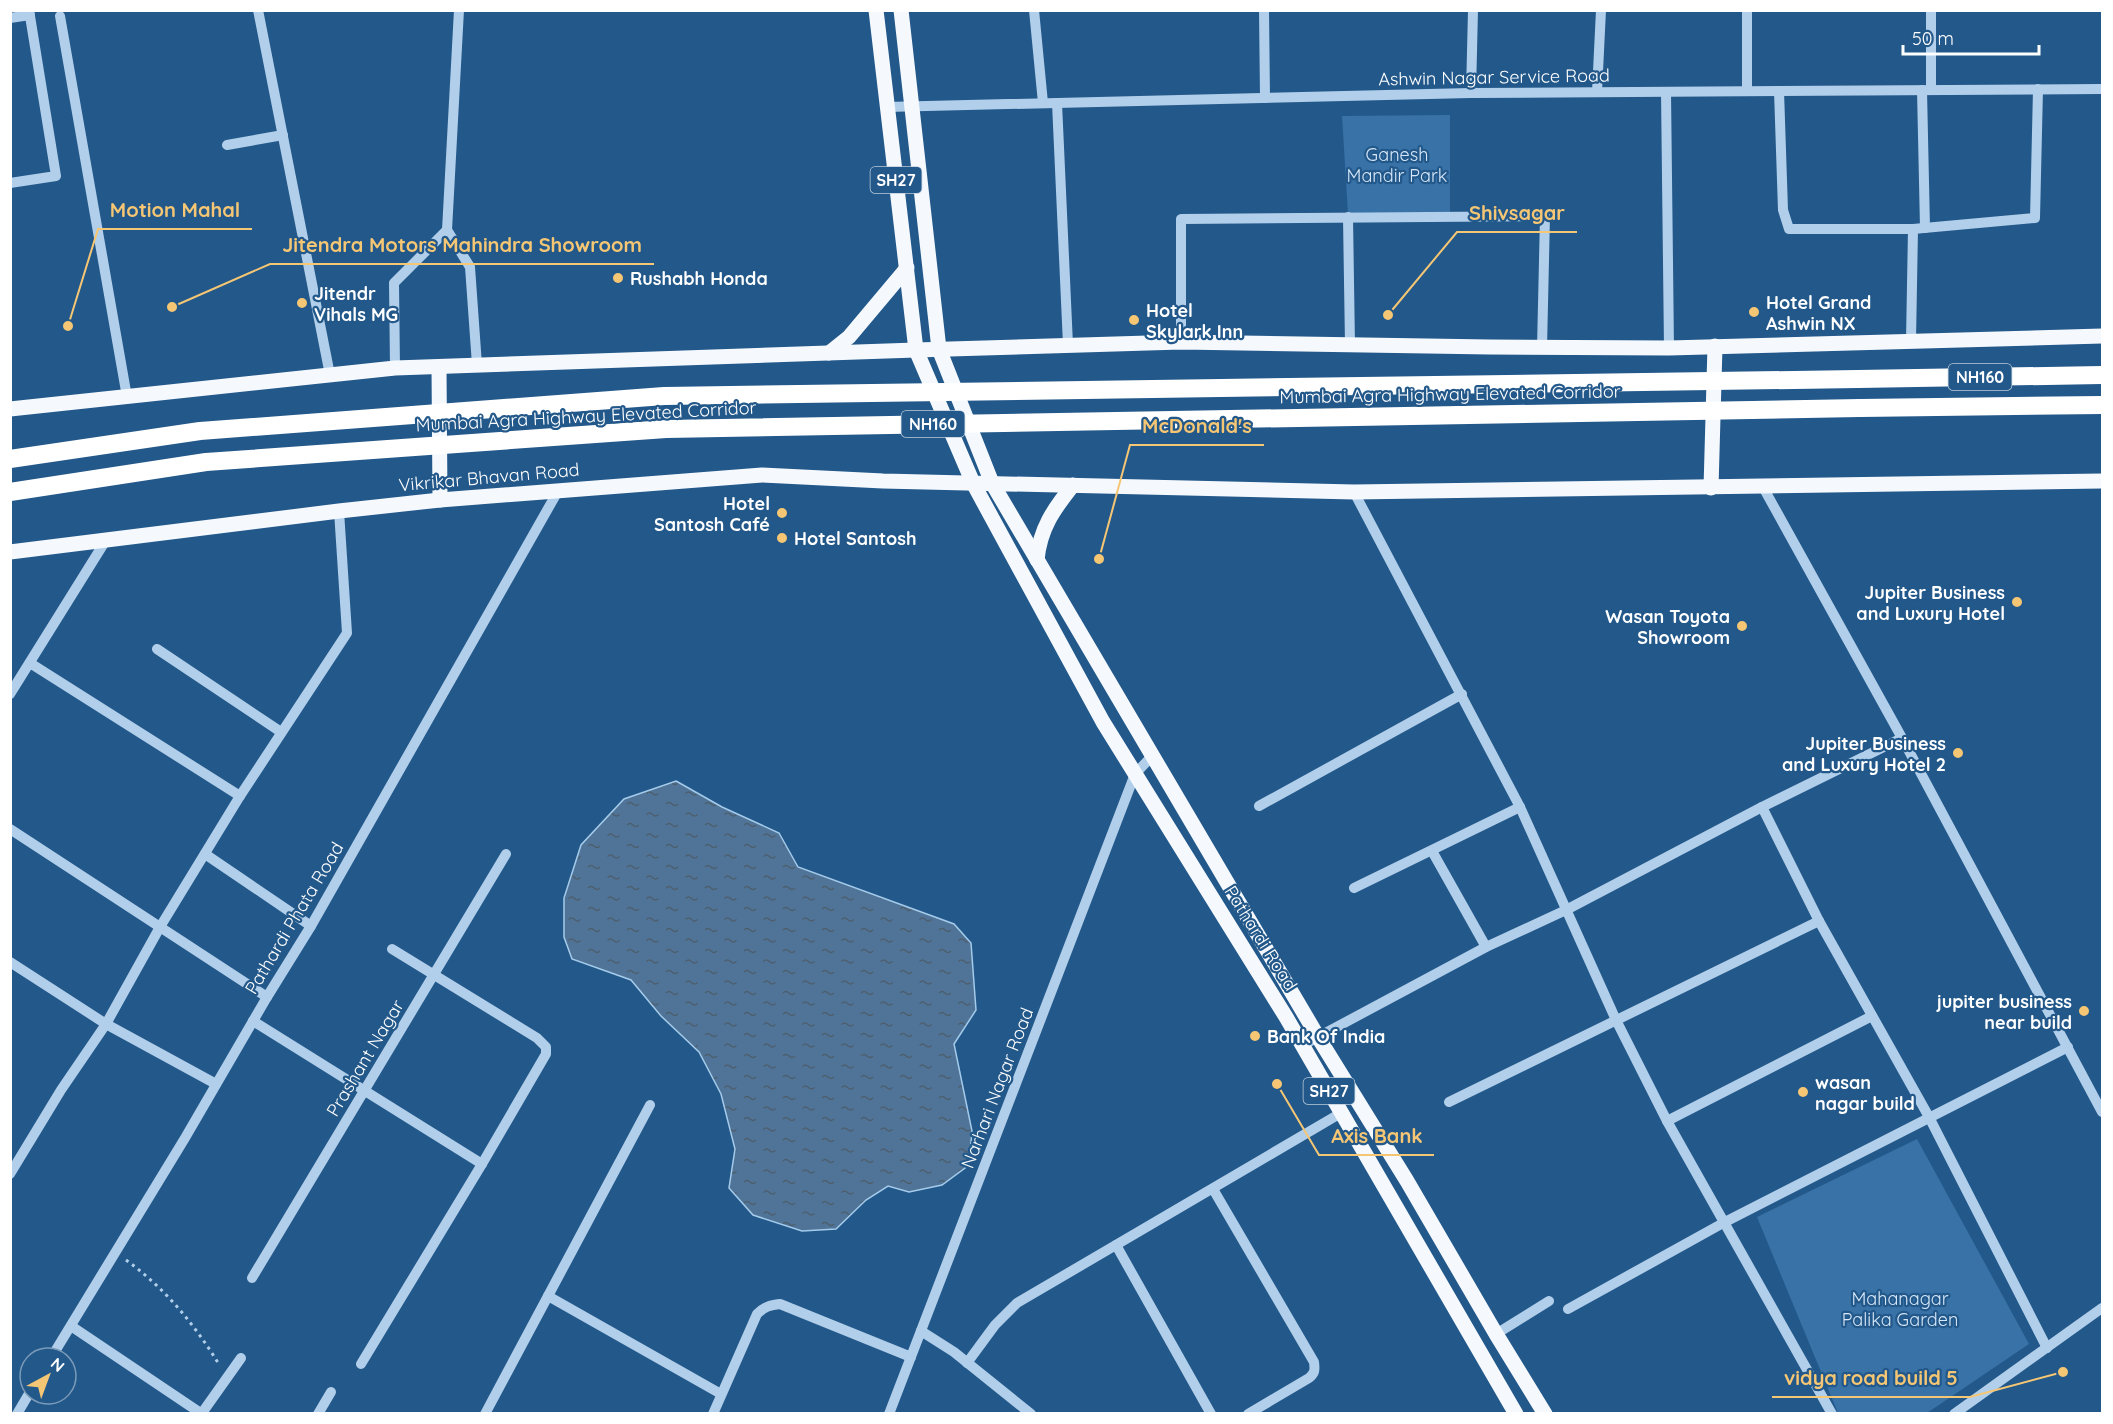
<svg xmlns="http://www.w3.org/2000/svg" width="2113" height="1424" font-family="Quicksand,sans-serif">
	<style>
		.park { fill: #3872a7 }
		.water { fill: url(#water-ripples); stroke: #a5cbeb; stroke-width: 1.5 }
		.lines { fill: none; stroke-linecap: round; stroke-linejoin: round }
		.path { stroke: #b1cfea; stroke-width: 3; stroke-dasharray: 3 4.5; stroke-linecap: butt }
		.minor { stroke: #b1cfea; stroke-width: 10 }
		.major { stroke: #f5f9fe; stroke-width: 15 }
		.highway { stroke: #fff; stroke-width: 18 }
		.highway-bridge { stroke: #fff; stroke-width: 18 }
		.poi-dot { fill: #f5c674; stroke: #23588a; stroke-width: 2 }
		.labels { text-anchor: middle; dominant-baseline: central; stroke-width: 4.5; stroke-linejoin: round; paint-order: stroke }
		.shield { fill: #23588a; stroke: #bdcddc; stroke-width: 1.5 }
		.shield-label { font-size: 16px; font-weight: bold; fill: #fff }
		.street-label { font-size: 18px; fill: #fff; stroke: #23588a }
		.park-label { font-size: 18px; fill: #d5e7f8; stroke: #23588a }
		.poi-label { font-size: 18px; font-weight: bold; fill: #fff; stroke: #23588a; text-anchor: start }
		.leader { fill: none; stroke: #f5c674; stroke-width: 2 }
		.callout-dot { fill: #f5c674; stroke: #23588a; stroke-width: 2 }
		.callout-label { font-size: 20px; text-anchor: middle; font-weight: bold; fill: #f5c674; stroke: #23588a; stroke-width: 4.5; stroke-linejoin: round; paint-order: stroke }
	</style>
	<defs>
		<pattern id="water-ripples" width="26" height="14" patternUnits="userSpaceOnUse" patternTransform="scale(1.5)"><rect width="26" height="14" fill="#4f7497"/><path d="M2 4q2-2 4 0t4 0M15 11q2-2 4 0t4 0" fill="none" stroke="#4d5e6e"/></pattern>
	</defs>
	<rect width="100%" height="100%" fill="#23588a"/>
	<!-- park -->
	<g class="park">
		<path d="M1450 115V213L1348 214 1342 116Z"/>
		<path d="M1917 1139 2029 1344 1927 1413H1838L1757 1217Z"/>
	</g>
	<!-- water -->
	<path class="water" d="M676 781 722 807 779 833 798 867 954 924 971 943 976 1010 954 1044 972 1131 969 1165 942 1185 909 1192 888 1186 866 1200 836 1229 802 1231 753 1215 729 1188 735 1149 721 1094 699 1052 661 1016 631 980 572 959 564 937V898L581 845 624 799Z"/>
	<g class="lines">
		<!-- path -->
		<path class="path" d="M126 1260C165 1288 195 1325 220 1366"/>
		<!-- minor -->
		<g class="minor">
			<path d="M258 10 330 375"/>
			<path d="M1034 10 1043 103"/>
			<path d="M1264 10 1265 98"/>
			<path d="M60 16 127 397"/>
			<path d="M10 18 30 15"/>
			<path d="M1922 90 1925 228"/>
			<path d="M1931 90V10"/>
			<path d="M1747 91V10"/>
			<path d="M1779 91 1783 210 1789 229H1913L2035 218 2038 89"/>
			<path d="M1597 92 1601 10"/>
			<path d="M1666 92 1669 348"/>
			<path d="M1471 93 1473 10"/>
			<path d="M1057 103 1068 345"/>
			<path d="M886 107 1471 93 2102 89"/>
			<path d="M227 145 283 135"/>
			<path d="M10 183 56 176 29 10"/>
			<path d="M1348 217 1350 345"/>
			<path d="M447 230 459 10"/>
			<path d="M1911 341 1913 229"/>
			<path d="M1181 342V219L1545 216 1542 348"/>
			<path d="M395 368 394 283 447 230 470 267 477 365"/>
			<path d="M1763 487 1902 738 2102 1112"/>
			<path d="M1354 492 1520 807 1616 1020 1667 1121 1832 1414"/>
			<path d="M157 649 281 732"/>
			<path d="M30 663 240 796"/>
			<path d="M10 694 106 540"/>
			<path d="M1259 806 1462 694"/>
			<path d="M1762 807 1819 921 1929 1117 2047 1348"/>
			<path d="M10 829 267 997"/>
			<path d="M1432 851 1486 947"/>
			<path d="M205 854 311 926"/>
			<path d="M1354 888 1520 807"/>
			<path d="M10 962 106 1024 216 1084"/>
			<path d="M253 1021 482 1164"/>
			<path d="M1303 1045 1486 947 1566 910 1762 807 1902 738"/>
			<path d="M1449 1102 1819 921"/>
			<path d="M1667 1121 1872 1016"/>
			<path d="M10 1174 61 1090 106 1024 160 927 240 796 347 633 339 511"/>
			<path d="M1213 1189 1314 1362C1315 1370 1315 1373 1309 1378L1248 1414"/>
			<path d="M1116 1245 1211 1414"/>
			<path d="M252 1278 506 854"/>
			<path d="M548 1296 721 1394"/>
			<path d="M1568 1309 1725 1222 2068 1047"/>
			<path d="M71 1326 202 1414"/>
			<path d="M921 1331 954 1352 1031 1414"/>
			<path d="M1496 1334 1549 1301"/>
			<path d="M51 1358 185 1138 267 997 311 926 558 491"/>
			<path d="M967 1363 995 1325 1017 1303 1341 1113"/>
			<path d="M361 1364 482 1164 546 1054V1047L537 1038 392 949"/>
			<path d="M202 1413 241 1358"/>
			<path d="M17 1414 30 1392"/>
			<path d="M318 1414 331 1392"/>
			<path d="M485 1414 650 1105"/>
			<path d="M713 1414 757 1314C764 1307 770 1305 780 1304L911 1357"/>
			<path d="M889 1414 1135 774 1153 755"/>
			<path d="M1954 1414 2102 1308"/>
		</g>
		<!-- major -->
		<g class="major">
			<path d="M876 10 916 350 973 483 1103 722 1286 1017 1516 1414"/>
			<path d="M901 10 939 349 992 483 1318 1037 1407 1181 1496 1334 1545 1414"/>
			<path d="M829 353 849 337 907 268"/>
			<path d="M439 367 440 500"/>
			<path d="M10 409 395 368 916 350 1181 342 1490 347 1669 348 2102 336"/>
			<path d="M1711 488 1715 346"/>
			<path d="M10 552 339 511 440 500 762 475 883 481 1354 492 2102 481"/>
			<path d="M1037 560C1040 528 1054 509 1073 485"/>
		</g>
		<!-- highway -->
		<g class="highway">
			<path d="M1858 379 2102 375"/>
			<path d="M1860 408 2102 405"/>
		</g>
		<!-- highway-bridge -->
		<g class="highway-bridge">
			<path d="M10 459 200 431 664 396 1858 379"/>
			<path d="M10 492 206 462 666 429 1860 408"/>
		</g>
	</g>
	<!-- markers -->
	<g class="poi-dot">
		<circle cx="618" cy="278" r="6"/>
		<circle cx="302" cy="303" r="6"/>
		<circle cx="1754" cy="312" r="6"/>
		<circle cx="1134" cy="320" r="6"/>
		<circle cx="782" cy="513" r="6"/>
		<circle cx="782" cy="538" r="6"/>
		<circle cx="2017" cy="602" r="6"/>
		<circle cx="1742" cy="626" r="6"/>
		<circle cx="1958" cy="753" r="6"/>
		<circle cx="2084" cy="1011" r="6"/>
		<circle cx="1255" cy="1036" r="6"/>
		<circle cx="1803" cy="1092" r="6"/>
	</g>
	<g class="labels">
		<!-- shield labels -->
		<g class="shield">
			<rect x="870.5" y="167" width="51" height="26" rx="4.5"/>
			<rect x="1948.5" y="364" width="63" height="26" rx="4.5"/>
			<rect x="901.5" y="411" width="63" height="26" rx="4.5"/>
			<rect x="1303.5" y="1078" width="51" height="26" rx="4.5"/>
		</g>
		<g class="shield-label">
			<text x="896" y="180">SH27</text>
			<text x="1980" y="377">NH160</text>
			<text x="933" y="424">NH160</text>
			<text x="1329" y="1091">SH27</text>
		</g>
		<!-- street labels -->
		<g class="street-label">
			<text transform="translate(1494 77) rotate(-1)">Ashwin Nagar Service Road</text>
			<text transform="translate(1450 394) rotate(-1)">Mumbai Agra Highway Elevated Corridor</text>
			<text transform="translate(586 416) rotate(-3)">Mumbai Agra Highway Elevated Corridor</text>
			<text transform="translate(489 477) rotate(-5)">Vikrikar Bhavan Road</text>
			<text transform="translate(294 918) rotate(-59)">Pathardi Phata Road</text>
			<text transform="translate(1261 938) rotate(58)">Pathardi Road</text>
			<text transform="translate(365 1058) rotate(-59)">Prashant Nagar</text>
			<text transform="translate(997 1088) rotate(-69)">Narhari Nagar Road</text>
		</g>
		<!-- park labels -->
		<g class="park-label">
			<text x="1397" y="154">Ganesh<tspan x="1397" dy="21">Mandir Park</tspan></text>
			<text x="1900" y="1298">Mahanagar<tspan x="1900" dy="21">Palika Garden</tspan></text>
		</g>
		<!-- poi labels -->
		<g class="poi-label">
			<text x="630" y="278">Rushabh Honda</text>
			<text x="314" y="293">Jitendr<tspan x="314" dy="21">Vihals MG</tspan></text>
			<text x="1766" y="302">Hotel Grand<tspan x="1766" dy="21">Ashwin NX</tspan></text>
			<text x="1146" y="310">Hotel<tspan x="1146" dy="21">Skylark Inn</tspan></text>
			<text x="770" y="503" text-anchor="end">Hotel<tspan x="770" dy="21">Santosh Café</tspan></text>
			<text x="794" y="538">Hotel Santosh</text>
			<text x="2005" y="592" text-anchor="end">Jupiter Business<tspan x="2005" dy="21">and Luxury Hotel</tspan></text>
			<text x="1730" y="616" text-anchor="end">Wasan Toyota<tspan x="1730" dy="21">Showroom</tspan></text>
			<text x="1946" y="743" text-anchor="end">Jupiter Business<tspan x="1946" dy="21">and Luxury Hotel 2</tspan></text>
			<text x="2072" y="1001" text-anchor="end">jupiter business<tspan x="2072" dy="21">near build</tspan></text>
			<text x="1267" y="1036">Bank Of India</text>
			<text x="1815" y="1082">wasan<tspan x="1815" dy="21">nagar build</tspan></text>
		</g>
	</g>
	<!-- callouts -->
	<path class="leader" d="M68 326L98 229H252M1388 315L1457 232H1577M172 307L270 264H654M1099 559L1130 445H1264M1277 1084L1319 1155H1434M2063 1372L1970 1397H1772"/>
	<g class="callout-dot">
		<circle cx="68" cy="326" r="6"/>
		<circle cx="1388" cy="315" r="6"/>
		<circle cx="172" cy="307" r="6"/>
		<circle cx="1099" cy="559" r="6"/>
		<circle cx="1277" cy="1084" r="6"/>
		<circle cx="2063" cy="1372" r="6"/>
	</g>
	<g class="callout-label">
		<text x="175" y="217">Motion Mahal</text>
		<text x="1517" y="220">Shivsagar</text>
		<text x="462" y="252">Jitendra Motors Mahindra Showroom</text>
		<text x="1197" y="433">McDonald's</text>
		<text x="1377" y="1143">Axis Bank</text>
		<text x="1871" y="1385">vidya road build 5</text>
	</g>
	<!-- border -->
	<rect width="2113" height="1424" fill="none" stroke="#ffffff" stroke-width="24"/>
	<!-- north arrow -->
	<g transform="translate(48 1376) rotate(41)"><circle r="28" fill="#23588a" stroke="#7b9bb9" stroke-width="1.5"/>
	<path d="M0-4.5L10 22L0 15L-10 22Z" fill="#f5c674"/>
	<text y="-9" font-size="16" font-weight="bold" text-anchor="middle" fill="#ffffff">N</text>
	</g>
	<!-- scale -->
	<path d="M1903 45v9h136v-9" fill="none" stroke="#ffffff" stroke-width="3"/>
	<text x="1912" y="45" font-size="18" fill="#ffffff" stroke="#23588a" stroke-width="4.5" paint-order="stroke">50 m</text>
</svg>
